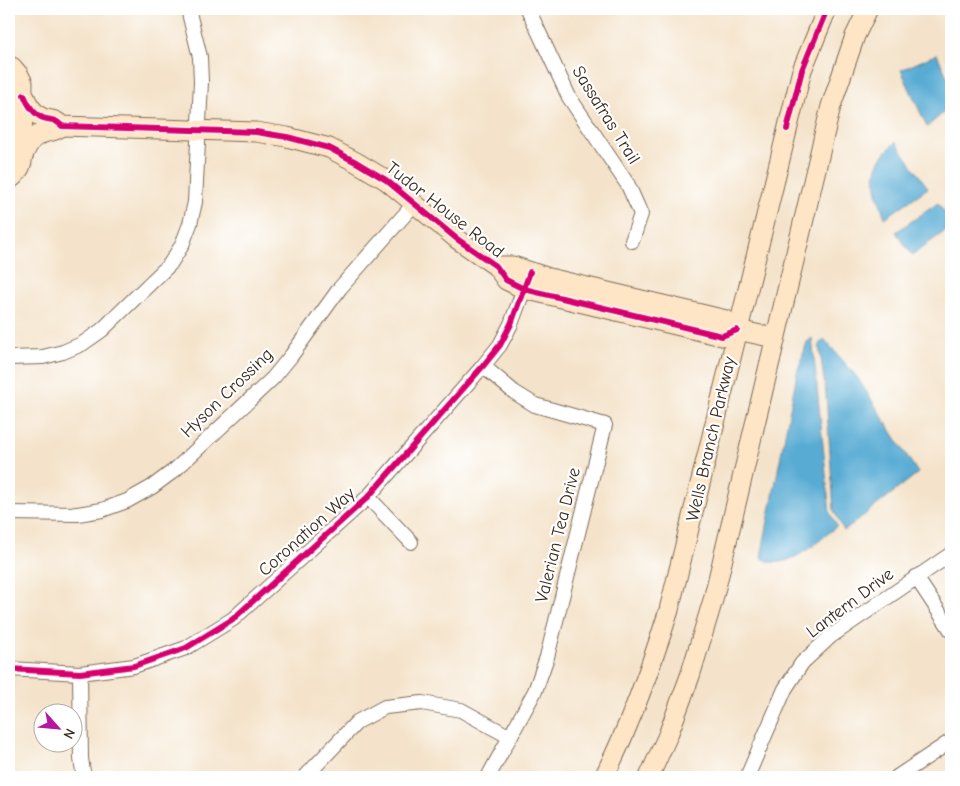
<svg xmlns="http://www.w3.org/2000/svg" width="960" height="786" font-family="'Comic Neue',sans-serif">
	<style>
		.green { fill: #9fd789; stroke: #6d8054 }
		.water { fill: #59acd4; stroke: #4a6b79 }
		.lines { fill: none; stroke-linecap: round; stroke-linejoin: round }
		.street-casing { stroke: #7c6b5a; stroke-width: 16 }
		.secondary-casing { stroke: #7c6b5a; stroke-width: 21 }
		.street { stroke: #fff; stroke-width: 14 }
		.secondary { stroke: #fee5c5; stroke-width: 19 }
		.cycleway-casing { stroke: #fff; stroke-width: 9 }
		.cycleway { stroke: #d6006c; stroke-width: 6 }
		.labels { text-anchor: middle; dominant-baseline: central; stroke-width: 4.5; stroke-linejoin: round; paint-order: stroke }
		.street-label { font-size: 18px; fill: #3b2a1e; stroke: #fff }
	</style>
	<rect width="100%" height="100%" fill="#fff"/>
	<filter id="ink" filterUnits="userSpaceOnUse"><feTurbulence type="fractalNoise" baseFrequency=".02" numOctaves="2"/><feDisplacementMap in="SourceGraphic" scale="10" xChannelSelector="R" yChannelSelector="G"/><feConvolveMatrix kernelMatrix="1 2 1 2 8 2 1 2 1" color-interpolation-filters="sRGB"/></filter>
	<filter id="wash" filterUnits="userSpaceOnUse"><feTurbulence type="fractalNoise" baseFrequency=".0096" numOctaves="4" result="noise"/><feDisplacementMap in="SourceGraphic" scale="20" xChannelSelector="R" yChannelSelector="G"/><feGaussianBlur stdDeviation="1.12" result="paint"/><feColorMatrix in="noise" values="0 0 0 0 0 0 0 0 0 0 0 0 0 0 0 0 0 1.4 0 .05"/><feComposite in="paint" operator="in"/></filter>
	<g filter="url(#wash)">
		<rect width="100%" height="100%" fill="#f4e3ca"/>
		<!-- green -->
		<path class="green" d="M9 76 15 84 16 94 12 163 9 168Z"/>
		<!-- water -->
		<g class="water">
			<path d="M937 54 951 86V106L927 127 901 70Z"/>
			<path d="M896 142 928 188 885 218C874 185 866 168 896 142Z"/>
			<path d="M938 203 951 222V227L912 255 896 232Z"/>
			<path d="M812 338 830 513 837 526C820 540 783 576 761 557L797 373 807 342Z"/>
			<path d="M824 339 857 377 918 473 844 531 834 511 826 395 819 344Z"/>
		</g>
	</g>
	<g filter="url(#ink)">
		<g class="lines">
			<defs>
				<g id="street">
					<path d="M528 9 569 97 628 185 641 214 632 241"/>
					<path d="M9 358 43 357 63 352 82 344 102 330 170 264 182 245 190 224 195 202 201 82 200 57 188 9"/>
					<path d="M483 366 514 392 535 405 605 425 547 657 535 691 488 777"/>
					<path d="M368 497 411 542"/>
					<path d="M9 513 78 514 102 510 127 501 152 487 176 469 273 378 291 356 340 288 415 203"/>
					<path d="M916 577 951 630"/>
					<path d="M9 669 80 673 134 666 186 648 233 619 368 497 483 366 500 345 511 324 527 281"/>
					<path d="M80 673 81 759 84 777"/>
					<path d="M305 777 357 722 385 707 422 703 461 710 510 737"/>
					<path d="M747 777 785 689 802 663 831 636 951 554"/>
					<path d="M897 777 951 741"/>
				</g>
				<g id="secondary">
					<path d="M9 66 12 67 19 75 23 83 22 162C20 170 15 176 9 180"/>
					<path d="M24 95C28 105 33 114 43 118 52 121 54 118 62 126L256 132 287 137 329 148 356 162 386 180 457 239 496 266 506 280 524 289 722 336 737 330"/>
					<path d="M23 156C27 146 32 136 44 133 53 130 53 133 62 126"/>
					<path d="M496 266H513L549 278 726 320 737 330 775 338"/>
					<path d="M604 777C631 723 651 667 669 610L802 70 827 9"/>
					<path d="M649 777 668 735 690 676 713 600 831 106 855 36 868 9"/>
				</g>
			</defs>
			<!-- street casing -->
			<use href="#street" class="street-casing"/>
			<!-- secondary casing -->
			<use href="#secondary" class="secondary-casing"/>
			<!-- street -->
			<use href="#street" class="street"/>
			<!-- secondary -->
			<use href="#secondary" class="secondary"/>
			<defs>
				<g id="cycleway">
					<path d="M24 95C28 105 33 114 43 118 52 121 54 118 62 126L256 132 287 137 329 148 356 162 386 180 457 239 496 266 506 280 524 289 722 336 737 330"/>
					<path d="M787 129 802 70 827 9"/>
					<path d="M9 669 80 673 134 666 186 648 233 619 368 497 483 366 500 345 511 324 530 272"/>
				</g>
			</defs>
			<!-- cycleway casing -->
			<use href="#cycleway" class="cycleway-casing"/>
			<!-- cycleway -->
			<use href="#cycleway" class="cycleway"/>
		</g>
	</g>
	<g class="labels">
		<!-- street labels -->
		<g class="street-label">
			<text transform="translate(606 115) rotate(58)">Sassafras Trail</text>
			<text transform="translate(445 210) rotate(38)">Tudor House Road</text>
			<text transform="translate(227 393) rotate(-44)">Hyson Crossing</text>
			<text transform="translate(711 439) rotate(-77)">Wells Branch Parkway</text>
			<text transform="translate(307 532) rotate(-42)">Coronation Way</text>
			<text transform="translate(558 535) rotate(-76)">Valerian Tea Drive</text>
			<text transform="translate(850 603) rotate(-37)">Lantern Drive</text>
		</g>
	</g>
	<!-- margin -->
	<rect width="960" height="786" fill="none" stroke="#fff" stroke-width="30"/>
	<!-- north arrow -->
	<g transform="translate(58 728) rotate(117)"><circle r="24" fill="#ffffff" stroke="#b1aaa5"/>
	<path d="M0-4L9 19L0 12L-9 19Z" fill="#b5179e"/>
	<text y="-8" font-size="14" font-weight="bold" text-anchor="middle" fill="#3b2a1e">N</text>
	</g>
</svg>
